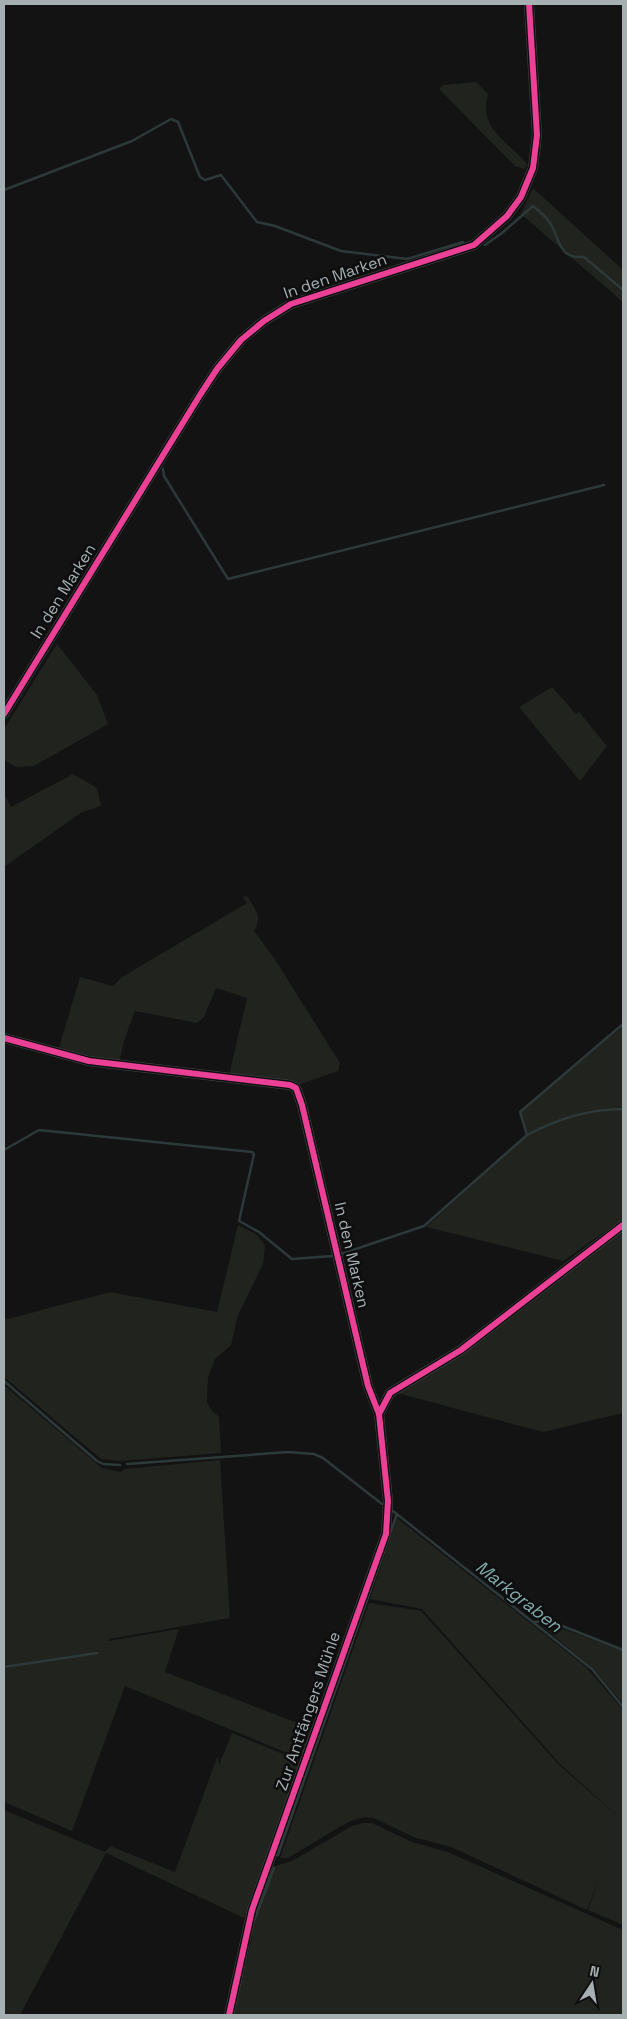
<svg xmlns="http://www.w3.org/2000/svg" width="627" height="2019" font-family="'Space Grotesk',sans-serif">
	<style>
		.green { fill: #20231e }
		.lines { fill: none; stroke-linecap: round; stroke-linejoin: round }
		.stream { stroke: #2d3939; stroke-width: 2.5 }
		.minor { stroke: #484b4c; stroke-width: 10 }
		.cycleway-casing { stroke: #0e0e0f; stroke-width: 9 }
		.cycleway { stroke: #ea4096; stroke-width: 6 }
		.labels { text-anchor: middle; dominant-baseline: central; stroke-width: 5; stroke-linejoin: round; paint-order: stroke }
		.street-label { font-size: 16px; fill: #a6b0b3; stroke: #0e0e0f }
		.water-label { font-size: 18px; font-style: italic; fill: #80aaab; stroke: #0e0e0f }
	</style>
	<rect width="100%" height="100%" fill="#131314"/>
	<!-- green -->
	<g class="green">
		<path d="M476 82 488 94C478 130 509 141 528 165L524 169 515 166 439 89 443 85Z"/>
		<path d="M533 188 623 270V302L521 214Z"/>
		<path d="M57 644 97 695 108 724 34 766 16 767 4 760V729Z"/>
		<path d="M552 687 576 714 579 712 607 746 580 781 519 707Z"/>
		<path d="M73 774 97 788 101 806 82 812 4 867V793L11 807Z"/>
		<path d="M247 896C255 909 263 916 254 931L274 958 340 1063 338 1071 295 1086 229 1075 247 998 216 988 204 1017 197 1023 135 1011 125 1038 119 1062 58 1051 80 977 113 986 122 977 247 903 243 897Z"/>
		<path d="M623 1026V1219L563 1261 426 1227 528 1135 520 1113Z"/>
		<path d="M238 1225 256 1234 265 1245 263 1264 238 1315 231 1345 215 1359 208 1377 207 1402 212 1411 219 1417 221 1453 119 1461 101 1459 4 1377V1320L110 1292 217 1312Z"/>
		<path d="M623 1228V1413L543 1432 397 1393Z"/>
		<path d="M4 1385 102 1468 121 1472 124 1469 220 1460 230 1618 109 1639V1641L179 1629 165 1672 313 1729 302 1759 125 1686 72 1831 4 1802V1668L103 1651 4 1666Z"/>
		<path d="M397 1518 586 1667 623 1710V1925L588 1910 600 1876 587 1910 451 1847 413 1837 374 1818 364 1817 348 1822 288 1858H280L369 1603 421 1611 559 1765 621 1819 560 1764 422 1609 370 1599Z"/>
		<path d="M540 1624H550L623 1651V1704L594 1669Z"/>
		<path d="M232 1733 302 1762 244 1918 106 1853 20 2015H4V1810L105 1852 110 1846 175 1872 218 1755 219 1765Z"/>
		<path d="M362 1823H372L412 1842 448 1852 623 1930V2015H232L253 1934 249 1940 254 1914 260 1910 275 1866 292 1861 352 1826Z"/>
	</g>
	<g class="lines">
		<!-- stream -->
		<g class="stream">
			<path d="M4 190 132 141 171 119 178 122 200 177 205 180 221 175 257 222 275 226 341 251 407 259 463 242"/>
			<path d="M485 245 502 233 533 206C538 210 544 215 548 220 561 237 556 259 584 257L623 290"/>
			<path d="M163 469 164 476 228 579 604 485"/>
			<path d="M527 1135 520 1112 623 1024"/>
			<path d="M4 1150 39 1130 252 1152 254 1154 239 1221 259 1232 292 1259 332 1256"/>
			<path d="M341 1254 424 1226 527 1135C557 1119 589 1109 623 1109"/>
			<path d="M4 1381 97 1461 103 1464 120 1465"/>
			<path d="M127 1464 288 1452 314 1454 323 1458 382 1504"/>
			<path d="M393 1511 592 1669 623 1707"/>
			<path d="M533 1622 550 1621 623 1650"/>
			<path d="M4 1667 97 1653"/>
			<path d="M278 1855 397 1514"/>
			<path d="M255 1919 274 1868"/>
		</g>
		<!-- minor -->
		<g class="minor">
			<path d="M4 714 200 395 217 369 241 340 264 321 291 304 474 245 507 216 521 197 533 168 537 135 529 4"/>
			<path d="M4 1038 89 1061 290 1085 296 1088 302 1105 368 1386 379 1414 388 1501 386 1534 252 1910 229 2015"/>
			<path d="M379 1414 390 1393 461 1350 623 1225"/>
		</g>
		<defs>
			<g id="cycleway">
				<path d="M4 714 200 395 217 369 241 340 264 321 291 304 474 245 507 216 521 197 533 168 537 135 529 4"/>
				<path d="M4 1038 89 1061 290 1085 296 1088 302 1105 368 1386 379 1414 388 1501 386 1534 252 1910 229 2015"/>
				<path d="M379 1414 390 1393 461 1350 623 1225"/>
			</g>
		</defs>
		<!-- cycleway casing -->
		<use href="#cycleway" class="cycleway-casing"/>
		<!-- cycleway -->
		<use href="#cycleway" class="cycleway"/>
	</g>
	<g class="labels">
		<!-- street labels -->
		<g class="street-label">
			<text transform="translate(335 276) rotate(-19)">In den Marken</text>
			<text transform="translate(63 591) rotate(-58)">In den Marken</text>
			<text transform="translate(352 1255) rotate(77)">In den Marken</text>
			<text transform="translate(308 1711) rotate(-71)">Zur Antfängers Mühle</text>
		</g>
		<!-- water labels -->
		<g class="water-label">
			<text transform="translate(519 1596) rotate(38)">Markgraben</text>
		</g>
	</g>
	<!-- border -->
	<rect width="627" height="2019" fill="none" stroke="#a6b0b3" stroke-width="10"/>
	<!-- north arrow -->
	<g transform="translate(592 1984) rotate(12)" stroke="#0e0e0f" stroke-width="4" paint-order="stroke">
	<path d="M0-4L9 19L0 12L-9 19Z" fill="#a6b0b3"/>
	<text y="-8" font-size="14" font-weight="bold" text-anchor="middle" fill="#a6b0b3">N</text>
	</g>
</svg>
